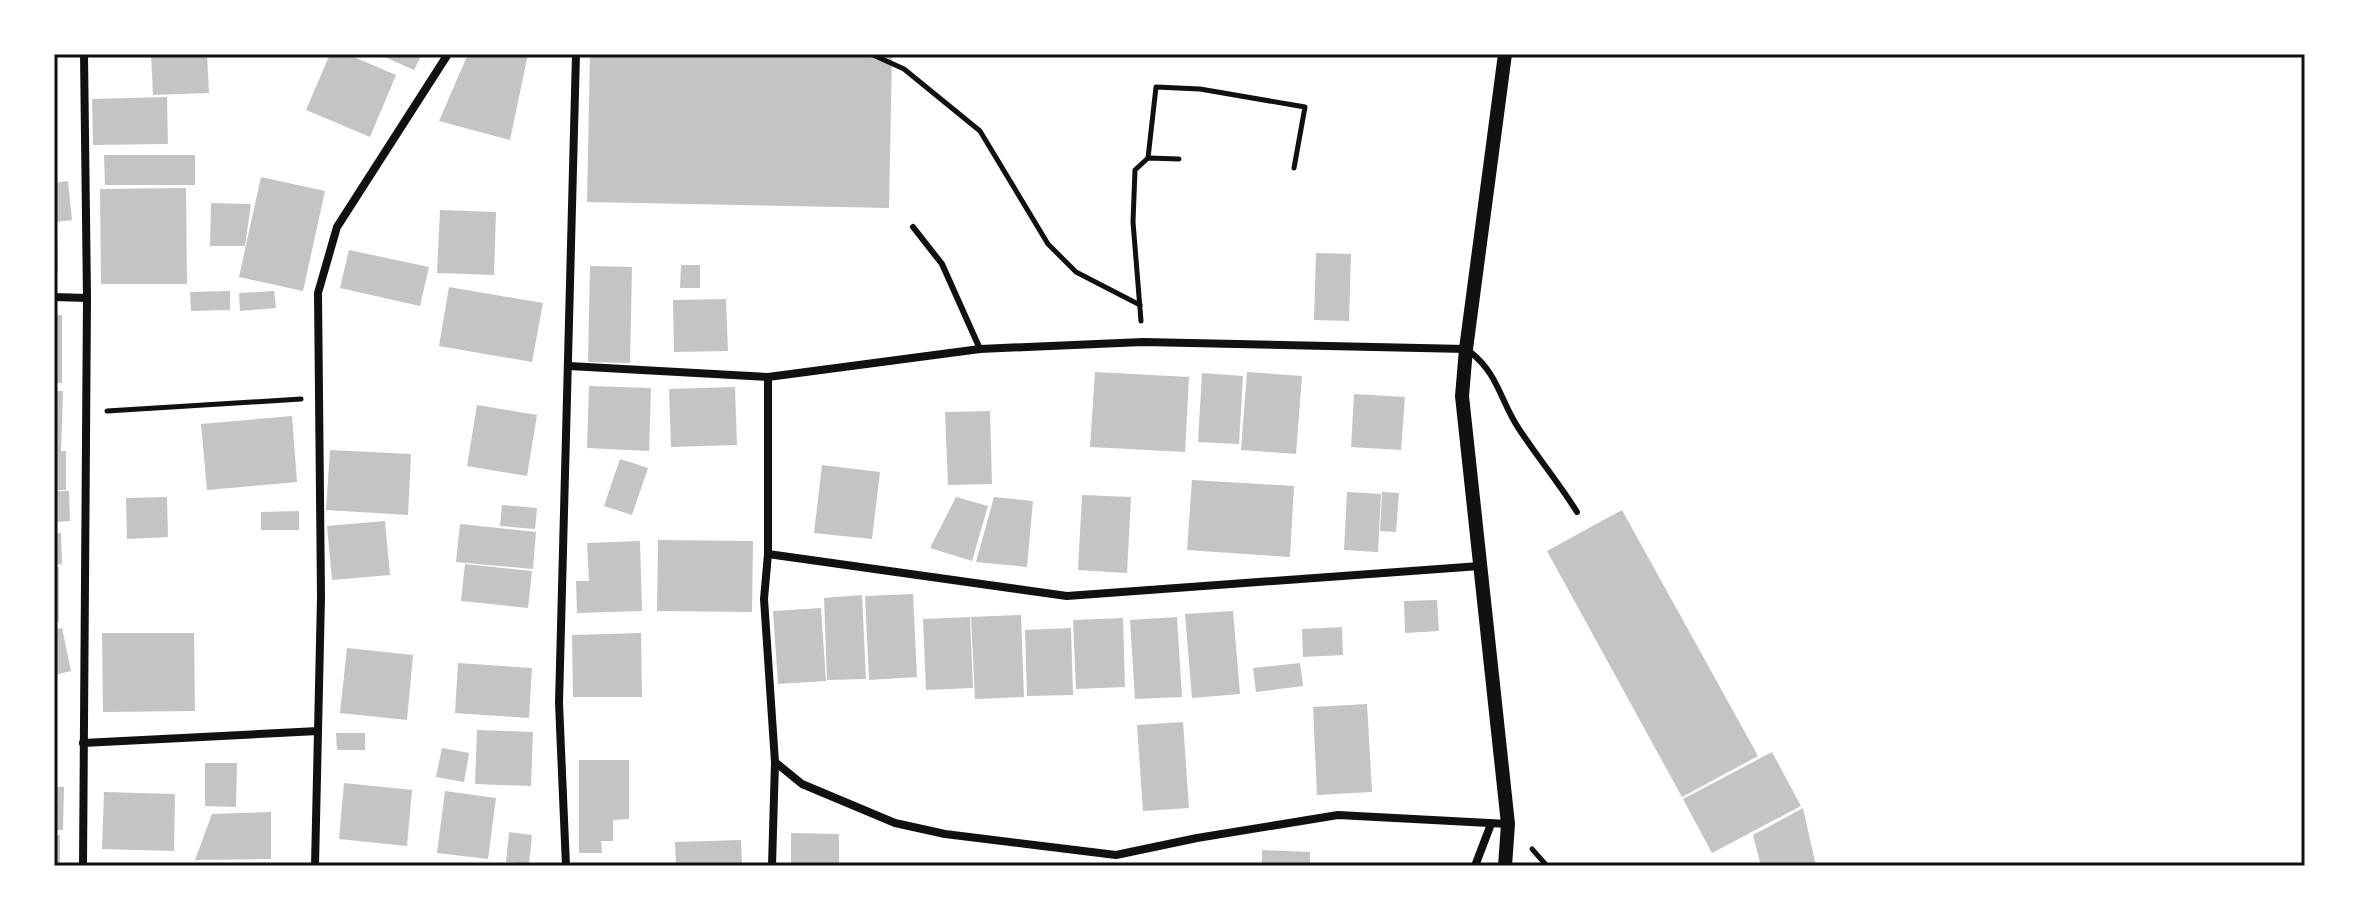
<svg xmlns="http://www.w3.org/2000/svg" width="2359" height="920" font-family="Figtree,sans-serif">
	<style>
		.building { fill: #c4c4c4 }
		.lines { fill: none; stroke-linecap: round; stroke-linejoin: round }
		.path { stroke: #111; stroke-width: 5 }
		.service { stroke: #111; stroke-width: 6 }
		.minor { stroke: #111; stroke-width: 8 }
		.tertiary { stroke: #111; stroke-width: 14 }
		.neatline { fill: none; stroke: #111; stroke-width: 3 }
	</style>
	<rect width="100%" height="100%" fill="#fff"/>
	<!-- building -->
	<g class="building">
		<path d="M151 54H207L209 93 153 95Z"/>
		<path d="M330 54H347L396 75 370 137 306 110Z"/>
		<path d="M378 54H422L414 70Z"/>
		<path d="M468 54H528L510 140 439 121Z"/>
		<path d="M590 54H892L889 208 587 202Z"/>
		<path d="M167 97 168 144 93 145 92 99Z"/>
		<path d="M104 155H195V185H105Z"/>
		<path d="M261 177 325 191 303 291 239 277Z"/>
		<path d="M68 181 72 220 57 222 54 183Z"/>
		<path d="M186 188 187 284H101L100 189Z"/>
		<path d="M211 203 251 204 245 246H210Z"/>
		<path d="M440 210 496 212 494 275 437 273Z"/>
		<path d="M54 226H57L58 272 54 273Z"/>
		<path d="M349 250 429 267 420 306 340 288Z"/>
		<path d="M1316 253 1351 254 1349 321 1314 320Z"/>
		<path d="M681 265H700V288H680Z"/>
		<path d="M590 266 632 267 630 363 588 362Z"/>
		<path d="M449 287 543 303 532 362 439 346Z"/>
		<path d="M230 291V310L191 311 190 292Z"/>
		<path d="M274 291 276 308 240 311 239 293Z"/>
		<path d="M726 299 728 351 674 352 673 300Z"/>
		<rect x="54" y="315" width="8" height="68"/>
		<path d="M1095 372 1189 377 1185 452 1090 447Z"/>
		<path d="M1247 372 1302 376 1296 454 1241 450Z"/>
		<path d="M1202 373 1243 376 1239 444 1198 442Z"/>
		<path d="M589 386 651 388 649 451 587 448Z"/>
		<path d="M735 387 737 445 671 447 669 389Z"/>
		<path d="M54 391H63L61 451H66V490H54Z"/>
		<path d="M1354 394 1405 397 1401 450 1351 447Z"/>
		<path d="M477 405 537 415 527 476 467 466Z"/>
		<path d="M990 411 992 484 948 485 945 412Z"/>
		<path d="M292 416 297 482 207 490 201 424Z"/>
		<path d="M330 450 411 454 408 515 326 510Z"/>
		<path d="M620 459 648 468 632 515 604 506Z"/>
		<path d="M822 465 880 472 872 539 814 533Z"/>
		<path d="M1192 480 1294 486 1290 557 1187 550Z"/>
		<path d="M54 491H69L70 521 54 522Z"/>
		<path d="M1347 492 1381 494 1378 552 1344 550Z"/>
		<path d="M1382 492 1399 493 1396 532 1380 531Z"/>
		<path d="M1082 495 1131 497 1127 573 1078 570Z"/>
		<path d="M167 497 168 537 127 539 126 498Z"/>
		<path d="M956 497 988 506 972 561 930 548Z"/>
		<path d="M994 497 1033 501 1027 567 976 562Z"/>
		<path d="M502 505 537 508 535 529 500 526Z"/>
		<path d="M1622 510 1758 756 1682 797 1547 551Z"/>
		<path d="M299 511V530H261V512Z"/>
		<path d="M385 521 390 575 332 580 327 526Z"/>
		<path d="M460 524 536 532 533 569 456 562Z"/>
		<path d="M54 533H61L62 564 54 565Z"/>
		<path d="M658 540 753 541 752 612 657 611Z"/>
		<path d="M640 541 642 611 577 613 576 581H589L587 543Z"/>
		<path d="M465 564 532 571 528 608 461 601Z"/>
		<rect x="54" y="567" width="5" height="55"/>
		<path d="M913 594 917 677 869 680 865 596Z"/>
		<path d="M862 595 866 679 827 680 824 598Z"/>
		<path d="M1437 600 1439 631 1405 633 1404 601Z"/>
		<path d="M821 608 826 681 778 684 773 611Z"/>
		<path d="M1233 611 1240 694 1192 698 1185 614Z"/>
		<path d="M1021 615 1024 697 975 699 971 617Z"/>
		<path d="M970 617 973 688 926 690 923 619Z"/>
		<path d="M1177 617 1182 697 1135 699 1130 620Z"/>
		<path d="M1123 618 1125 687 1076 689 1073 620Z"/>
		<path d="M1342 627 1343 655 1303 657 1302 629Z"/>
		<path d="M62 628 71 671 54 675V630Z"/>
		<path d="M1071 628 1073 695 1027 696 1025 630Z"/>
		<path d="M102 633H194L195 711 103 712Z"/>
		<path d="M641 633 642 697H573L572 635Z"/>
		<path d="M347 648 413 655 407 720 340 713Z"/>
		<path d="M458 663 532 668 529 718 455 713Z"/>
		<path d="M1300 663 1303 686 1256 692 1253 668Z"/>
		<path d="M1367 704 1372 792 1317 795 1313 707Z"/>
		<path d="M1183 722 1189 808 1143 811 1137 725Z"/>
		<path d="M477 730 533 732 531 786 475 784Z"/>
		<path d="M336 733H365V750H337Z"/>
		<path d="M442 748 469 753 464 782 436 777Z"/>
		<path d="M1772 752 1801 806 1712 853 1683 799Z"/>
		<path d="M579 760H629V819L613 820V841H601L602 853H579Z"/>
		<path d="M205 763H237L236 807 205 806Z"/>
		<path d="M344 783 412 790 407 846 339 839Z"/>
		<path d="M54 787H64L63 830H54Z"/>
		<path d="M445 791 496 798 488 859 437 853Z"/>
		<path d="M104 792 175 794 174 851 102 849Z"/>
		<path d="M1803 808 1816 866H1761L1753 835Z"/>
		<path d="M271 812V859L195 860 212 814Z"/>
		<path d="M509 832 532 835 529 864 506 862Z"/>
		<path d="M791 833 839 834V866H791Z"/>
		<rect x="54" y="835" width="6" height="28"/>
		<path d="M741 840 742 866H676L675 842Z"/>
		<path d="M1262 850 1310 852V866H1262Z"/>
	</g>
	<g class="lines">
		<!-- path -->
		<g class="path">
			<path d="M871 54 904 69 980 131 1048 244 1076 272 1140 305"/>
			<path d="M1148 158 1156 87 1200 89 1305 107 1294 168"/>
			<path d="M1141 321 1133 222 1135 170 1148 158 1179 159"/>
			<path d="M107 411 301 399"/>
			<path d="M1532 849 1547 866"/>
		</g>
		<!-- service -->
		<g class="service">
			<path d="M913 227 942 264 980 349"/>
			<path d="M1469 351C1499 374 1500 401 1519 429 1538 458 1559 483 1577 512"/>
		</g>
		<!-- minor -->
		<g class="minor">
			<path d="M54 297 87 298"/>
			<path d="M569 366 768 377 980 349 1143 342 1466 349"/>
			<path d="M768 377V554L764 599 775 762 802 784 895 823 945 834 1116 855 1197 838 1338 815 1508 824"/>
			<path d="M768 554 1067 596 1480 566"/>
			<path d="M83 743 318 731"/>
			<path d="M83 866 87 298 84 54"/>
			<path d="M315 866 321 597 318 293 337 227 448 54"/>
			<path d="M566 866 559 703 576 54"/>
			<path d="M772 866 775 762"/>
			<path d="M1475 866 1491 824"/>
		</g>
		<!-- tertiary -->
		<path class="tertiary" d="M1505 54 1466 349 1462 396 1508 824 1505 866"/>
	</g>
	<!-- border -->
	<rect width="2359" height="920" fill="none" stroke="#ffffff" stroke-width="112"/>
	<rect x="56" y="56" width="2247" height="808" class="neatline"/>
</svg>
